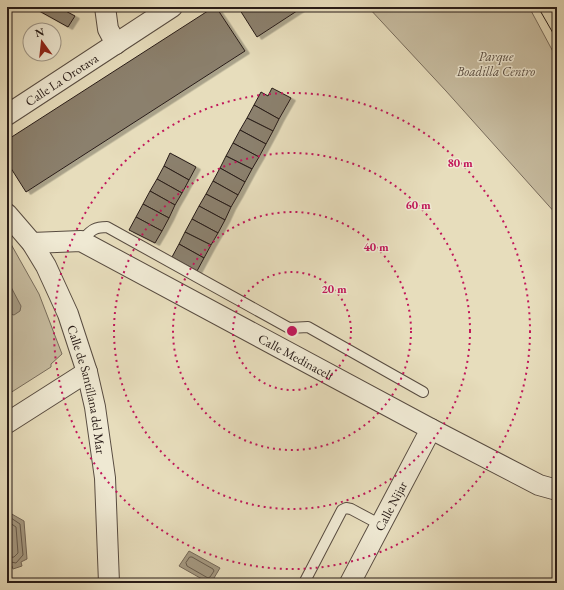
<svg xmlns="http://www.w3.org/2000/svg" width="564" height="590" font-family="'EB Garamond',serif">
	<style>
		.green { fill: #c7bca0; stroke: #786c5c }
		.water { fill: #a69b84; stroke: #746859 }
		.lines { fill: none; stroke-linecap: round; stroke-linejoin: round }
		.shore { stroke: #675c4e; stroke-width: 1 }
		.building { fill: #8b806d; stroke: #281c18; filter: url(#shadow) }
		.lane-casing { stroke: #584c41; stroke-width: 12 }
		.street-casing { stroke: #584c41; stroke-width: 22 }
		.lane { stroke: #efe9d3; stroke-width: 10 }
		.street { stroke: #efe9d3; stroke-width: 20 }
		.tram { stroke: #281c18; stroke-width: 1 }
		.ring { fill: none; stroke: #c2185b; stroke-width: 2; stroke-dasharray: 2 4 }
		.labels { text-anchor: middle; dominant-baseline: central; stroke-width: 3; stroke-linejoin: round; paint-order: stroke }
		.park-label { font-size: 13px; font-style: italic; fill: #584c41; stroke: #efe9d3 }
		.street-label { font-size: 13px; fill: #281c18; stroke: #efe9d3 }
		.centre { fill: #c2185b; stroke: #efe9d3; stroke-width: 2 }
		.ring-label { font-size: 12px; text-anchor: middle; font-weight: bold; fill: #c2185b; stroke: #efe9d3; stroke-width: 3; stroke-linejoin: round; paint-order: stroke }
	</style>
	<defs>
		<filter id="shadow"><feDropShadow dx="4.5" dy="2.5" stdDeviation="0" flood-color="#0004"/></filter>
	</defs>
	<rect width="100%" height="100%" fill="#e7ddbc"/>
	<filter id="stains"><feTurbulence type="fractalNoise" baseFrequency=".005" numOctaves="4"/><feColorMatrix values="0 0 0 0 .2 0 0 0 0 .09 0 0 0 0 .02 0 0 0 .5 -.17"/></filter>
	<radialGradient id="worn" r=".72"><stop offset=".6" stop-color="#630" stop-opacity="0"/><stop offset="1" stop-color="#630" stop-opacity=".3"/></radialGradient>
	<!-- green -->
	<g class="green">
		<path d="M368 7H529L557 59V215L446 91Z"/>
		<path d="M7 237 39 294 62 354 51 364V367L7 395Z"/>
	</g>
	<!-- water -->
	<g class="water">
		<path d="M7 286 11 287 21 306 20 311 14 315 7 313Z"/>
		<path d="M10 513 24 521 27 559 21 562 22 566 13 569 12 566 7 567V515Z"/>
		<path d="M189 551 220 568 211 583H209L179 566Z"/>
	</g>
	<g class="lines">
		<!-- shore -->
		<g class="shore">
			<path d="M7 518H11L20 524 23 555 16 563 11 562 7 563"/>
			<path d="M7 523H10L16 527 18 553 14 557 7 558"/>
			<path d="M190 557H192L213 569 214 571 210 577 208 578 187 566 186 563Z"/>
		</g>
	</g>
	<!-- building -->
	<g class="building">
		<path d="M32 7H58L75 16 68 27Z"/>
		<path d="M214 7H216L245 51 26 192 7 162V140Z"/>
		<path d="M238 7H303L257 37Z"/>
		<path d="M272 88 291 98 279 119 254 105 261 92 268 96Z"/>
		<path d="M254 105 279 119 273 131 247 118Z"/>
		<path d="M247 118 273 131 266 144 240 130Z"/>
		<path d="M240 130 266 144 259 157 233 143Z"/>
		<path d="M233 143 259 157 252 169 226 156Z"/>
		<path d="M170 153 196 167 189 180 164 166Z"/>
		<path d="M226 156 252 169 245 182 220 168Z"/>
		<path d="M164 166 189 180 182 193 157 179Z"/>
		<path d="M220 168 245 182 238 195 213 181Z"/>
		<path d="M157 179 182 193 175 205 150 191Z"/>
		<path d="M213 181 238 195 231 207 206 194Z"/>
		<path d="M150 191 175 205 169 218 143 204Z"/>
		<path d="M206 194 231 207 225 220 199 206Z"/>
		<path d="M143 204 169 218 162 231 136 217Z"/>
		<path d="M199 206 225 220 218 233 192 219Z"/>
		<path d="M136 217 162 231 155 243 129 230Z"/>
		<path d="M192 219 218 233 211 245 185 232Z"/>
		<path d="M185 232 211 245 204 258 179 244Z"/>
		<path d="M179 244 204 258 197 271 172 257Z"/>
	</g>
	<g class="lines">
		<defs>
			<g id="lane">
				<path d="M81 241C91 231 93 227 107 227L289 328 308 327 423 392"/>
				<path d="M304 583 342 510 346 508 351 509 381 525"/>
			</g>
			<g id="street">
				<path d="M105 7 108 29 116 44"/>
				<path id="s1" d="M7 115 172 7"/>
				<path id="s2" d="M7 214 32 243 46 266 68 314 87 372 95 407 105 478 109 583"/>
				<path id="s3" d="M32 243 81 241 431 429 539 485 557 490"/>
				<path d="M7 423 87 372"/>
				<path id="s4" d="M350 583 431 429"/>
			</g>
		</defs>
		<!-- lane casing -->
		<use href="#lane" class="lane-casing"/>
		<!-- street casing -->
		<use href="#street" class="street-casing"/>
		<!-- lane -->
		<use href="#lane" class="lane"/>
		<!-- street -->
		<use href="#street" class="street"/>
		<!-- tram -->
		<g class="tram">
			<path d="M538 7 557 40"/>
			<path d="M552 7 557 16"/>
		</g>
	</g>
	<!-- distance rings -->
	<g class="ring">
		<circle cx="292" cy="331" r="59"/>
		<circle cx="292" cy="331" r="119"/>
		<circle cx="292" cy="331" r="178"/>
		<circle cx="292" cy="331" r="238"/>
	</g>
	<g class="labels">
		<!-- park labels -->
		<g class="park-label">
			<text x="496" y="56">Parque<tspan x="496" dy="15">Boadilla Centro</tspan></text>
		</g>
		<!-- street labels -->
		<g class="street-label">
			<text stroke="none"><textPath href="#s1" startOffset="65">Calle La Orotava</textPath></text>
			<text stroke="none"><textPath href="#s3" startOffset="293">Calle Medinaceli</textPath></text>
			<text stroke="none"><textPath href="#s2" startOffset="196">Calle de Santillana del Mar</textPath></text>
			<text stroke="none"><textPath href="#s4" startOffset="87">Calle Nijar</textPath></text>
		</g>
	</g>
	<circle cx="292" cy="331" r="6" class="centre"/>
	<g class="ring-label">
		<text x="460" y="167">80 m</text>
		<text x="418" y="209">60 m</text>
		<text x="376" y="251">40 m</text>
		<text x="334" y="293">20 m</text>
	</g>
	<!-- margin -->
	<rect width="564" height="590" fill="none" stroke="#e7ddbc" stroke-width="24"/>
	<rect x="8" y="8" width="548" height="574" fill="none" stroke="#281c18" stroke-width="2"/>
	<rect x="12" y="12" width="540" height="566" fill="none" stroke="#281c18"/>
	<!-- north arrow -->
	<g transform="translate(42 42) rotate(345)"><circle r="19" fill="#efe9d3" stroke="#9f9788"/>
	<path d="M0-3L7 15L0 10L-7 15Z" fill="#8f2418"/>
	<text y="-6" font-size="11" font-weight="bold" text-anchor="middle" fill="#281c18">N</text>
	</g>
	<rect width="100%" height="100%" filter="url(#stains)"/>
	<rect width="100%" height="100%" fill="url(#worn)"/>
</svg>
